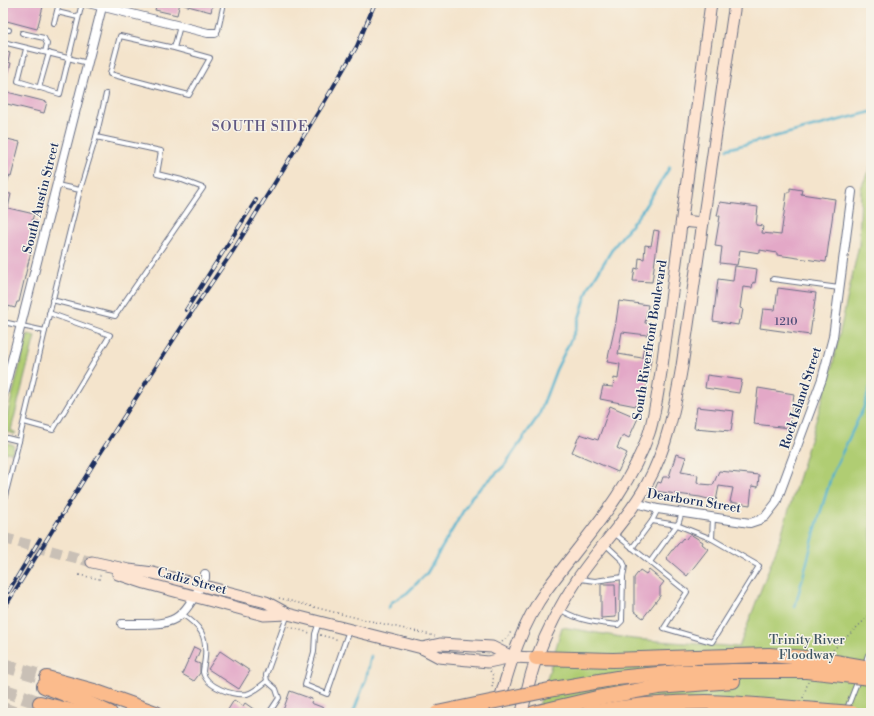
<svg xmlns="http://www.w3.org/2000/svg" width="874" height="716" font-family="'Libre Bodoni',serif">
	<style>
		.green { fill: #b0cd73; stroke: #667e68 }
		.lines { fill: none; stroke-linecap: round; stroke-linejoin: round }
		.stream { stroke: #4eb1cd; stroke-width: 2.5 }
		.building { fill: #e3a8c7 }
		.secondary-tunnel { stroke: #c9c0b6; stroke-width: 11; stroke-dasharray: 11 5.5; stroke-linecap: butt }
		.highway-tunnel { stroke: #c9c0b6; stroke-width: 14; stroke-dasharray: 14 7; stroke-linecap: butt }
		.lane-casing { stroke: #676e84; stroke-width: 6 }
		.street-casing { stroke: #676e84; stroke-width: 10 }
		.secondary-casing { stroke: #676e84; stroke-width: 13 }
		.highway-casing { stroke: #676e84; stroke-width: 16 }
		.path { stroke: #676e84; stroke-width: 1.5; stroke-dasharray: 1 3; stroke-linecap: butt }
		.lane { stroke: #fff; stroke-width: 4 }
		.street { stroke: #fff; stroke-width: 8 }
		.secondary { stroke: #fde4d1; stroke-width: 11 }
		.highway { stroke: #fbbb8c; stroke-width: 14 }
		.rail-casing { stroke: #1b2f5e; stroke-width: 4 }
		.rail { stroke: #f7f3e8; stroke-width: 2.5; stroke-dasharray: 8; stroke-linecap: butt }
		.highway-bridge-casing { stroke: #676e84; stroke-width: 16; stroke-linecap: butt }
		.highway-bridge { stroke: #fbbb8c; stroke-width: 14 }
		.labels { text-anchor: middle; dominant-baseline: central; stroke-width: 3; stroke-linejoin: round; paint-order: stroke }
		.number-label { font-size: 11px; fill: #4d4d78 }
		.street-label { font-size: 13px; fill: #1b2f5e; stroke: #f7f3e8 }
		.park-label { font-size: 13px; fill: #405663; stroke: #f7f3e8 }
		.neighbourhood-label { font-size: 14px; letter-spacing: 1px; fill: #615983; stroke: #f7f3e8 }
	</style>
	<rect width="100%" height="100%" fill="#f7f3e8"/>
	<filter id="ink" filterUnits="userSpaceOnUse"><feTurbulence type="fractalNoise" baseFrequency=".025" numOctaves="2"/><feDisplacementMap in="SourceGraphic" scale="8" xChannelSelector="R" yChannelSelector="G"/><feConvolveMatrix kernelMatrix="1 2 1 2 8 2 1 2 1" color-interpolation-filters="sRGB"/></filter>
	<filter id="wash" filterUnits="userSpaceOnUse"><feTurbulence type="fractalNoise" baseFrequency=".012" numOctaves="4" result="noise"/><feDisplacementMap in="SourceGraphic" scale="16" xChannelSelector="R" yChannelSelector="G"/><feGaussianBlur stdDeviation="0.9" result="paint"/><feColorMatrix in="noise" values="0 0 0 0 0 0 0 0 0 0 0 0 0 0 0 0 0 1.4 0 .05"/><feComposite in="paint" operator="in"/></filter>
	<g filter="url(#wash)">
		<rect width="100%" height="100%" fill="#f4e4cc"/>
		<!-- green -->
		<g class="green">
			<path d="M871 165V713H537L562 627 633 639 739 647 779 542 832 368 859 245 861 188Z"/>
			<path d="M28 334 35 336 11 430 16 433 14 434 3 431Z"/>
			<path d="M3 442 14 445 12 453 5 452 3 461Z"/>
		</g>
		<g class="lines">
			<!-- stream -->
			<g class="stream">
				<path d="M727 149 871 112"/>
				<path d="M795 607 817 524 832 474 863 409 871 385"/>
				<path d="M388 609 392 602 407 593 427 573 472 496 504 466 539 415 556 370 575 331 589 287 613 248 642 211 670 167"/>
				<path d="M353 713 366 679 371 656"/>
			</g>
		</g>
		<g id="blocks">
			<!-- building -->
			<g class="building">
				<path d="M3 3H44L37 29 3 20Z"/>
				<path d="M157 3H180L177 15 155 10Z"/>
				<path d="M185 3H213L211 12 184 5Z"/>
				<path d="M3 51 10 53 8 62 11 63 5 86H3Z"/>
				<path d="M3 91 47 102 44 113 3 103Z"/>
				<path d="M3 138 20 142 11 177 9 176 5 192H3Z"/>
				<path d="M790 188 802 190 801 194 835 199 826 262 777 255V253L760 250V253L740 250 737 265 720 263 722 247 715 246 720 216H717L720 202 758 207 756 225 763 226 762 233 781 235 787 192H790Z"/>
				<path d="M3 193 11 194 8 208 34 214 32 220 38 222 19 302H17L15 308 8 306 4 319 3 318Z"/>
				<path d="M654 230 659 231 652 282 633 281 635 268 638 269 639 258 644 259 645 245 651 246Z"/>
				<path d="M735 266 757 269 755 283 753 282 752 288 743 287 740 308 743 309 741 320H739L738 325 713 321 718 279 733 281Z"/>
				<path d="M778 288 816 293 810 335 760 328 763 309 775 310Z"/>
				<path d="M619 301 648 305 645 323 652 324 650 333 648 332 647 335 622 332 618 354 642 358 644 346 653 347 646 390 641 407 600 399 603 386 613 387 614 378 618 379 620 364 607 362 616 322Z"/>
				<path d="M707 375 742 380 739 393 705 388Z"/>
				<path d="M758 388 794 394 789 428 754 424Z"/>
				<path d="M610 406 638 418 629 438 623 435 617 448 627 453 618 472 572 452 580 434 598 440Z"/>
				<path d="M697 407 734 411 731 431 694 428Z"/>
				<path d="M676 454 686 457 681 472 698 475 697 482 701 484 713 485 719 471 759 475 758 487 752 486 750 505 730 502 733 488 719 486 716 501 700 497 654 491 658 482 661 483 663 477H669Z"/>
				<path d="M690 534 703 542 702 544 708 549 687 576 666 558 672 550H673L683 538 685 540Z"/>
				<path d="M640 570 646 574 649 570 664 582 660 587V596L643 618 634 611V578Z"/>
				<path d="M601 584H615L616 617 601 618Z"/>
				<path d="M194 647 200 650 195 662 200 664V673L194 681 182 674Z"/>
				<path d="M220 651 250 671 239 689 208 669Z"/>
				<path d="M290 691 312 699 311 703 324 708 323 713H282Z"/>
				<path d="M234 700 243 706 245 703 259 713H226Z"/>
			</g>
		</g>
	</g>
	<g filter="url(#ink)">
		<use href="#blocks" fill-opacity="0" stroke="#676e84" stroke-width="1"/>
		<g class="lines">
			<!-- secondary-tunnel -->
			<path class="secondary-tunnel" d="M3 538 92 562"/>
			<!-- highway-tunnel -->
			<g class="highway-tunnel">
				<path d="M3 665 47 678"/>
				<path d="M3 690 40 703"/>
				<path d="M3 709 14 713"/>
			</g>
			<defs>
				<g id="lane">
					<path d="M57 12 78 17"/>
					<path d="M54 23 59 3"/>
					<path d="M3 29 9 30"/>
					<path d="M22 33 44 38 47 44 45 52"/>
					<path d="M215 33 218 30 224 3"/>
					<path d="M3 42 88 63"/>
					<path d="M174 48 210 58 189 95 110 74 120 36 174 48 180 26"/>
					<path d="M26 49 18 81 60 94 82 3"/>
					<path d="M39 88 49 53"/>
					<path d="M96 137 106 94"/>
					<path d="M773 279 839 288"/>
					<path d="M52 300 115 316 203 188 182 180 157 174 161 151 96 137 80 190"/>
					<path d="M3 322 45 331 80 190 57 185"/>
					<path d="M24 422 53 430 110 335 49 313"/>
					<path d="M3 437 19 441"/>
					<path d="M3 504 19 441 45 331"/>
					<path d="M652 521 658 509"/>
					<path d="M614 533 687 592 664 628 712 642 759 566 712 539 713 517"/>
					<path d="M632 548 652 521 677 525 712 539"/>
					<path d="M650 562 679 522 682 512"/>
					<path d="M580 579 595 581 623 577"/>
					<path d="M561 610C579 621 598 623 618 625L622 621 623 577 625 566 622 560 605 544"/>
					<path d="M182 614C200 626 207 635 205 657 205 661 203 668 203 672 206 687 233 696 247 694 254 692 261 686 267 681"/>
					<path d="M319 622 315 634 314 652 305 685 327 694 349 630"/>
					<path d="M865 664 868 655"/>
					<path d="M846 711 858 680"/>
					<path d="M269 713 279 698 276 689 267 681 266 675 288 614"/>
				</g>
				<g id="street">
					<path d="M88 3 208 33H215"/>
					<path d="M3 395 102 7"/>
					<path d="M635 503 658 509 750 523 759 520 765 517 776 503 822 379 833 337 852 192"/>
					<path d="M122 624C176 624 178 627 205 578V574"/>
				</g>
				<g id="secondary">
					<path d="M682 221 703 223"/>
					<path d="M92 562 129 570 153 573 266 602 288 614 422 648 439 657 488 662 512 657 536 658"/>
					<path d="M118 574 145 583 264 615 287 614"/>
					<path d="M422 648 440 644 492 647 512 657"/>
					<path d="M496 713C509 668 519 628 547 589 584 539 629 492 649 433 656 411 658 389 662 366L711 3"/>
					<path d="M522 713C526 694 530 675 537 657 547 630 561 604 577 580 599 547 628 519 647 484 667 448 675 407 682 366L735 3"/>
				</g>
				<g id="highway">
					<path d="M536 658 613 660 696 657"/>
					<path d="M47 678 94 691 156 713"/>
					<path d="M44 686 88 703 110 713"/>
					<path d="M554 689 617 678 678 672 733 671"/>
					<path d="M40 703 79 713"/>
					<path d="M534 713 597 698 658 687 733 681"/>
					<path d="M589 713C628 706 667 702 706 702 723 702 739 704 756 705"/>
				</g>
			</defs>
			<!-- lane casing -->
			<use href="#lane" class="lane-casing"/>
			<!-- street casing -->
			<use href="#street" class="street-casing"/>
			<!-- secondary casing -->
			<use href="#secondary" class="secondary-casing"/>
			<!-- highway casing -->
			<use href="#highway" class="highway-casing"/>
			<!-- path -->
			<g class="path">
				<path d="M79 575 99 579 100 575"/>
				<path d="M279 598 345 615 435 636"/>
				<path d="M289 627 310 633"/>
				<path d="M320 635 339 640"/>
				<path d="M502 642 509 636 511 631"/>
				<path d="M833 650 871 614"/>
				<path d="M490 671C495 676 493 682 492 688"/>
				<path d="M803 698 808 682"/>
			</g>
			<!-- lane -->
			<use href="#lane" class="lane"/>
			<!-- street -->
			<use href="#street" class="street"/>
			<!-- secondary -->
			<use href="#secondary" class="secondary"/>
			<!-- highway -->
			<use href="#highway" class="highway"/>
			<defs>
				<g id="rail">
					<path d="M186 310 256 200"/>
					<path d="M8 592 40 539"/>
					<path d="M3 610 96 460 181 328 233 251 325 101 357 46 375 3"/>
				</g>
			</defs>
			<!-- rail casing -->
			<use href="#rail" class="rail-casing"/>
			<!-- rail -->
			<use href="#rail" class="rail"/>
			<defs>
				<g id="highway-bridge">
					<path d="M696 657 769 655 818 659 864 667"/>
					<path d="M733 671H806L871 678"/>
					<path d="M756 705 852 713"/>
					<path d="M437 713 554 689"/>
				</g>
			</defs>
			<!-- highway-bridge casing -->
			<use href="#highway-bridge" class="highway-bridge-casing"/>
			<!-- highway-bridge -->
			<use href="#highway-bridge" class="highway-bridge"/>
		</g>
	</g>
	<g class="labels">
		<!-- number labels -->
		<g class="number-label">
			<text x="786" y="322">1210</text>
		</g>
		<!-- street labels -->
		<g class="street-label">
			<text transform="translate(41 198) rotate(-76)">South Austin Street</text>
			<text transform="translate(650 340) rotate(-81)">South Riverfront Boulevard</text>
			<text transform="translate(801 398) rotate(-72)">Rock Island Street</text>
			<text transform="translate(694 501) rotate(9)">Dearborn Street</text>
			<text transform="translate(192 581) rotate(15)">Cadiz Street</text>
		</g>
		<!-- park labels -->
		<g class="park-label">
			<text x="807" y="640">Trinity River<tspan x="807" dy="15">Floodway</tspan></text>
		</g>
		<!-- neighbourhood labels -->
		<g class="neighbourhood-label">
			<text x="260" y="127">SOUTH SIDE</text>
		</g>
	</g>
	<!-- margin -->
	<rect width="874" height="716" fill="none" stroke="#f7f3e8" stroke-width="16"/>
</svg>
